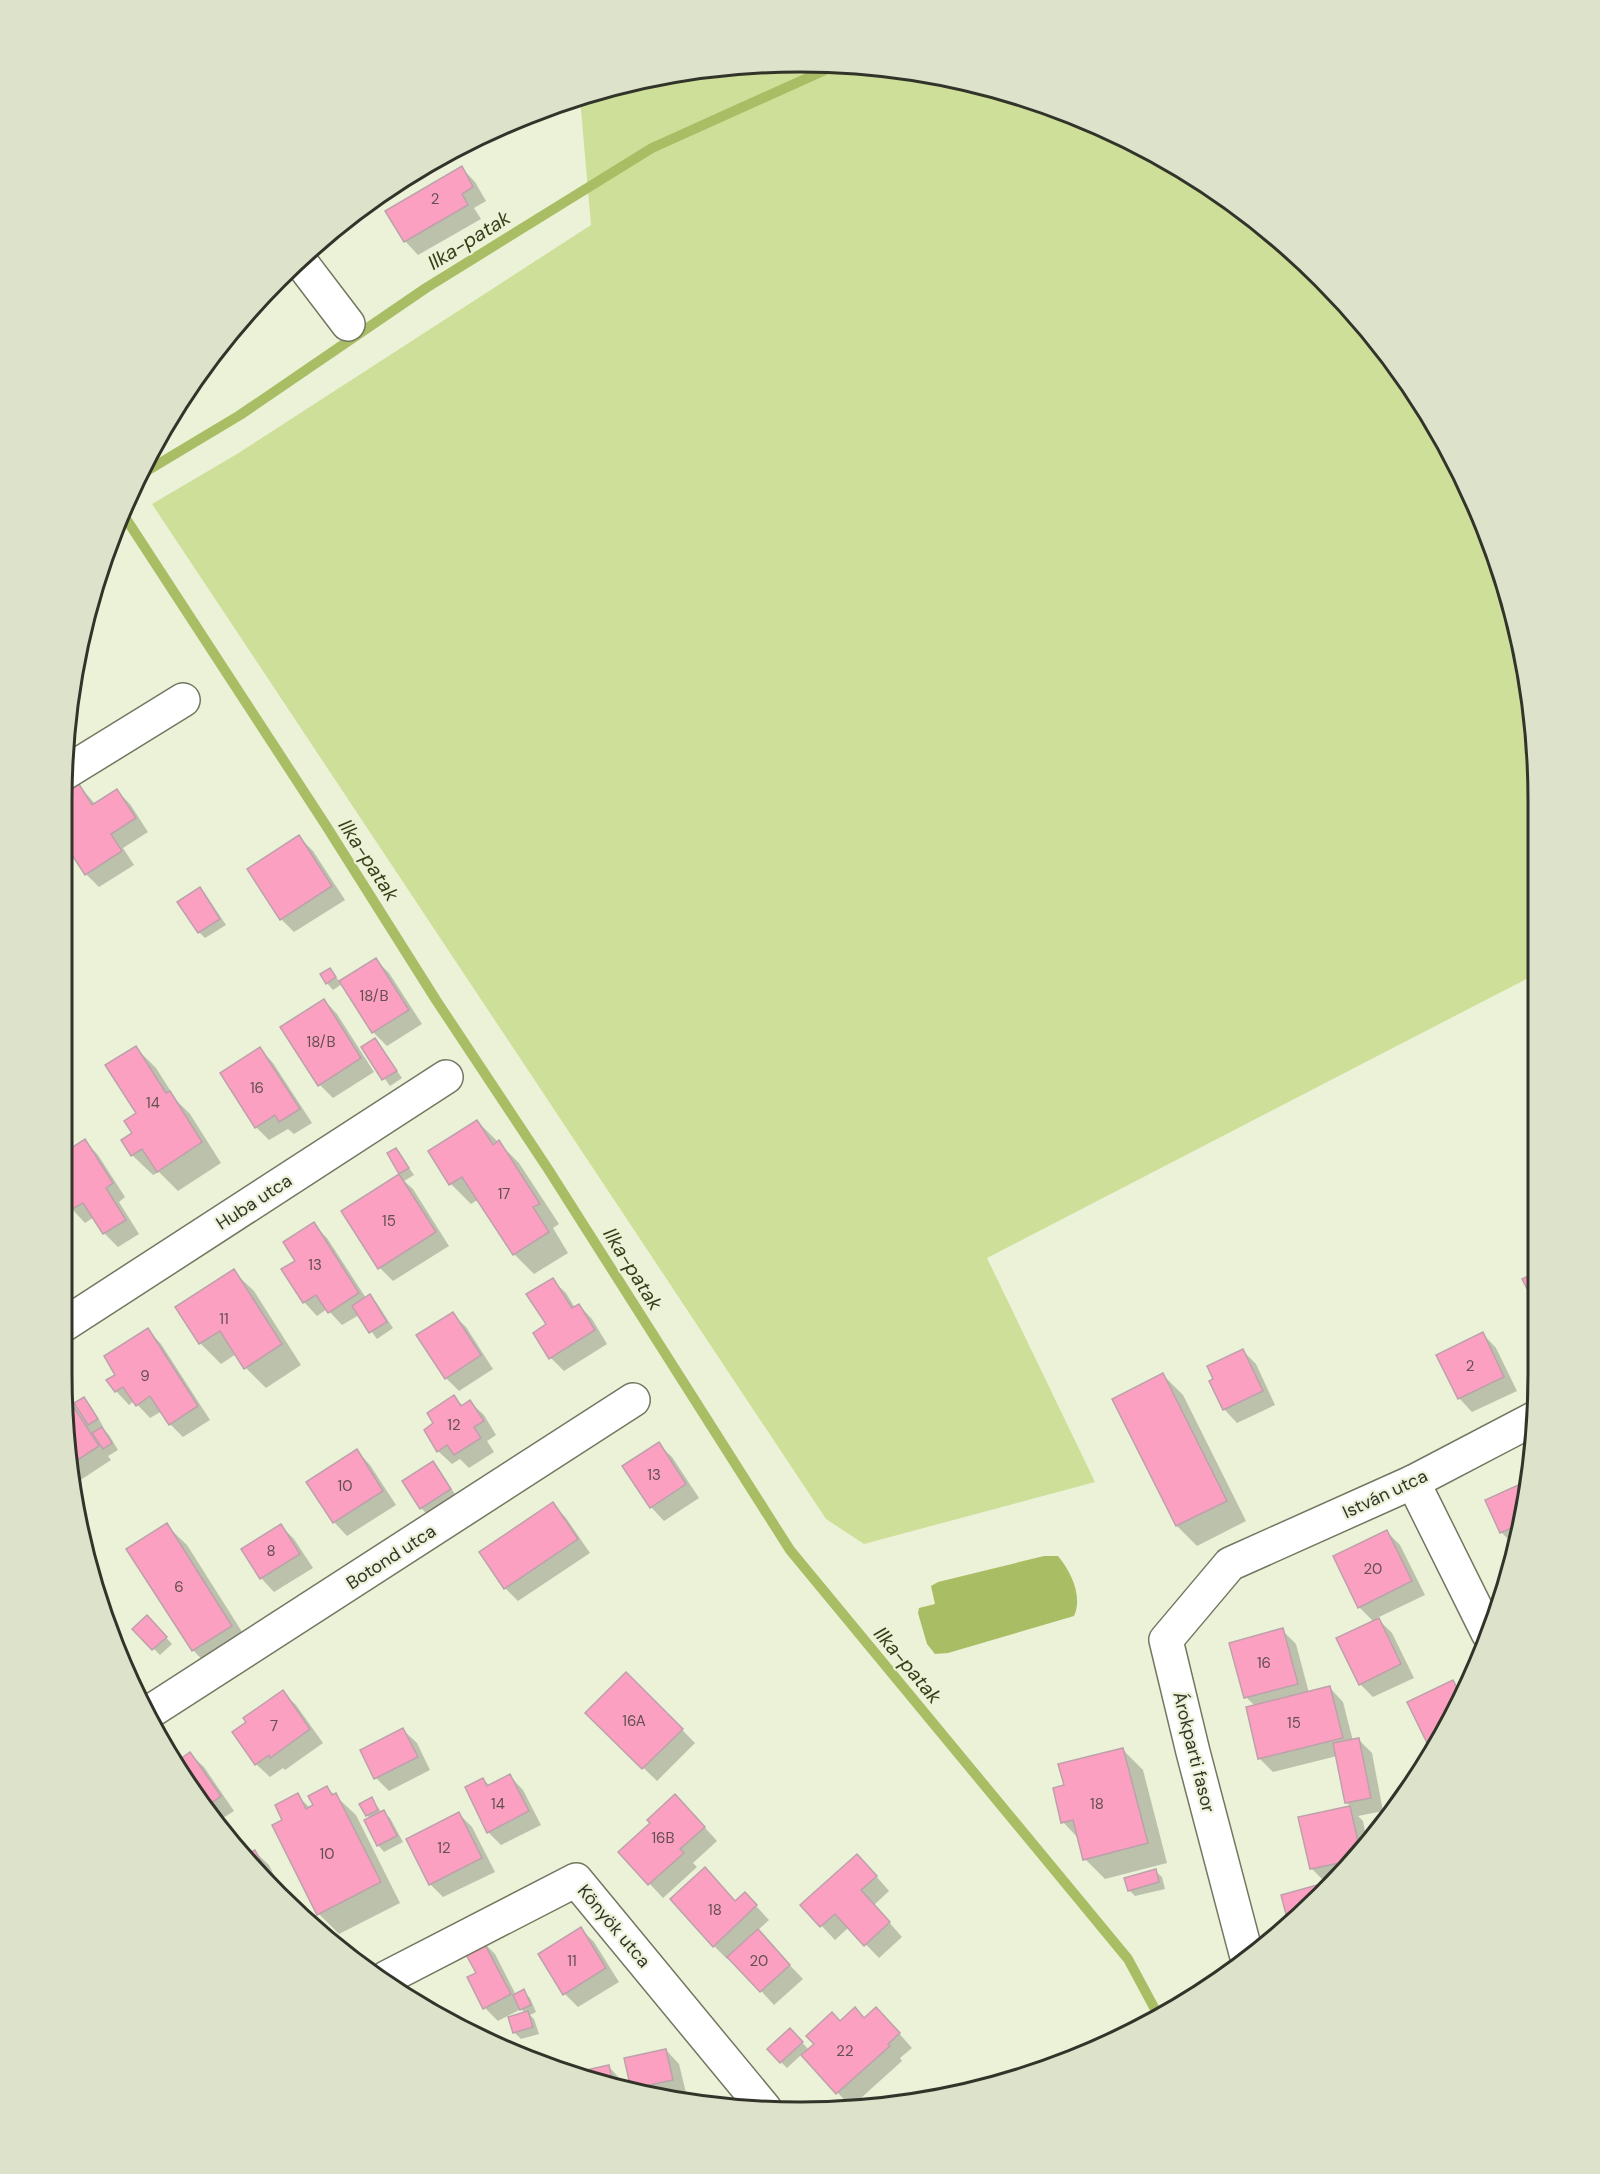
<svg xmlns="http://www.w3.org/2000/svg" width="1600" height="2174" font-family="'DM Sans',sans-serif">
	<style>
		.green { fill: #cedf99 }
		.water { fill: #a9bd64 }
		.shadow { fill: #0003 }
		.lines { fill: none; stroke-linecap: round; stroke-linejoin: round }
		.stream { stroke: #a9bd64; stroke-width: 10 }
		.building { fill: #fca0c2; stroke: #bda1aa; stroke-width: 1.5 }
		.street-casing { stroke: #717760; stroke-width: 36 }
		.street { stroke: #fff; stroke-width: 33 }
		.labels { text-anchor: middle; dominant-baseline: central; stroke-width: 4.5; stroke-linejoin: round; paint-order: stroke }
		.number-label { font-size: 15px; fill: #644f50 }
		.street-label { font-size: 18px; fill: #32342a; stroke: #ebf2d8 }
		.water-label { font-size: 20px; font-style: italic; fill: #373f19; stroke: #ebf2d8 }
		.rim { fill: none; stroke: #32342a; stroke-width: 3 }
	</style>
	<rect width="100%" height="100%" fill="#ebf2d8"/>
	<!-- green -->
	<path class="green" d="M751 63 896 68 1037 101 1169 160 1287 245 1386 350 1482 517 1532 703 1534 975 987 1258 1095 1482 864 1544 826 1519 152 504 237 454 591 225 580 98 609 87Z"/>
	<!-- water -->
	<path class="water" d="M1044 1556H1058C1071 1572 1083 1596 1074 1616L948 1653 935 1654 927 1644 918 1613 919 1608 935 1604 931 1586 938 1582Z"/>
	<!-- shadow -->
	<g class="shadow">
		<path d="M462 168 475 182 486 201 474 208 481 219 418 255 405 241Z"/>
		<path d="M77 783 96 805 117 791 130 804 148 832 123 848 134 865 99 887 86 874 63 838V792Z"/>
		<path d="M299 837 313 851 345 900 294 932 281 919Z"/>
		<path d="M200 889 206 895 226 925 205 938 199 932Z"/>
		<path d="M376 960 389 973 422 1024 387 1046 373 1032 342 984 333 990 327 983 330 970 340 982Z"/>
		<path d="M324 1000 337 1014 374 1072 333 1098 320 1085Z"/>
		<path d="M375 1040 402 1078 390 1086 363 1048Z"/>
		<path d="M136 1048 156 1068 177 1101 190 1114 221 1163 178 1191 159 1172 153 1175 132 1155 138 1114Z"/>
		<path d="M260 1049 273 1063 312 1123 294 1134 288 1129 269 1140 256 1127Z"/>
		<path d="M477 1121 519 1163 559 1224 553 1228 568 1253 534 1274 514 1254 479 1199 471 1204 451 1184Z"/>
		<path d="M85 1141 98 1155 125 1197 119 1202 139 1234 118 1247 104 1233 94 1217 85 1223 72 1209 62 1194V1156Z"/>
		<path d="M396 1149 414 1175 404 1181 413 1189 449 1246 393 1281 380 1268 343 1211 401 1174 389 1154Z"/>
		<path d="M313 1224 327 1238 366 1298 370 1296 376 1302 393 1328 377 1339 359 1315 342 1325 327 1309 317 1316 304 1302 297 1261Z"/>
		<path d="M233 1271 254 1291 301 1365 266 1388 246 1368 236 1354 221 1364 200 1343 177 1307Z"/>
		<path d="M552 1280 566 1293 575 1308 579 1305 592 1319 607 1344 564 1371 551 1358 548 1325Z"/>
		<path d="M452 1314 466 1327 493 1369 459 1391 446 1378Z"/>
		<path d="M148 1330 161 1344 210 1420 183 1437 170 1424 162 1411 150 1418 134 1401 129 1405 116 1391 117 1375Z"/>
		<path d="M1483 1334 1496 1348 1517 1391 1472 1412 1459 1398Z"/>
		<path d="M1243 1351 1256 1364 1275 1405 1237 1423 1224 1409 1215 1380Z"/>
		<path d="M1163 1375 1183 1395 1246 1521 1197 1546 1177 1526 1114 1399Z"/>
		<path d="M64 1392 75 1404 84 1399 90 1405 103 1426 101 1427 109 1435 118 1450 108 1456 111 1460 76 1483Z"/>
		<path d="M454 1397 463 1406 470 1402 484 1415 496 1435 487 1441 494 1452 469 1468 460 1459 452 1464 438 1451 436 1424Z"/>
		<path d="M658 1444 672 1457 699 1498 664 1521 651 1507Z"/>
		<path d="M357 1451 370 1465 396 1505 347 1536 334 1522Z"/>
		<path d="M433 1462 439 1469 456 1496 427 1514 421 1508Z"/>
		<path d="M1527 1485 1517 1545 1515 1546 1501 1532Z"/>
		<path d="M553 1504 566 1518 590 1553 518 1601 505 1588Z"/>
		<path d="M166 1525 187 1545 251 1646 213 1671 193 1650Z"/>
		<path d="M281 1526 294 1539 313 1568 274 1592 261 1578Z"/>
		<path d="M1387 1532 1400 1545 1425 1595 1377 1618 1392 1633 1414 1678 1373 1697 1360 1684 1374 1622 1359 1607Z"/>
		<path d="M147 1617 172 1644 160 1655 134 1629Z"/>
		<path d="M1282 1630 1296 1644 1309 1693 1330 1688 1343 1702 1353 1741 1359 1740 1372 1753 1383 1811 1358 1816 1363 1821 1367 1842 1326 1883 1312 1869 1300 1818 1351 1807 1346 1802 1337 1756 1273 1772 1260 1759 1255 1706 1246 1697Z"/>
		<path d="M627 1674 695 1743 657 1781 587 1713Z"/>
		<path d="M1452 1681 1465 1694 1433 1748 1430 1746Z"/>
		<path d="M282 1692 296 1705 323 1743 285 1770 283 1768 270 1777 256 1764Z"/>
		<path d="M403 1730 417 1743 430 1770 389 1791 376 1778Z"/>
		<path d="M1122 1749 1143 1770 1167 1863 1105 1879 1085 1859 1079 1839 1063 1822 1065 1786Z"/>
		<path d="M190 1754 204 1767 234 1811 218 1821 186 1784 175 1764Z"/>
		<path d="M510 1776 523 1790 541 1825 501 1845 488 1832 483 1779 490 1786Z"/>
		<path d="M327 1788 356 1815 400 1903 339 1934 319 1914 284 1821 297 1795 310 1808 315 1806Z"/>
		<path d="M372 1799 382 1813 384 1812 390 1818 403 1842 384 1852 378 1845 370 1818 367 1815Z"/>
		<path d="M689 1810 717 1841 693 1863 697 1867 663 1898 620 1852Z"/>
		<path d="M459 1814 472 1827 495 1872 443 1897 430 1884Z"/>
		<path d="M255 1852 269 1865 284 1896 248 1855Z"/>
		<path d="M870 1869 889 1891 874 1905 902 1937 879 1958 849 1927 835 1940 802 1905Z"/>
		<path d="M1155 1871 1162 1877 1165 1889 1135 1896 1129 1890Z"/>
		<path d="M718 1883 736 1902 745 1894 769 1920 757 1931 803 1979 774 2005 730 1957 727 1959 714 1946Z"/>
		<path d="M581 1929 594 1942 619 1982 578 2007 565 1994Z"/>
		<path d="M482 1941 495 1954 516 1995 523 1991 530 1998 536 2012 530 2015 534 2019 539 2034 521 2039 514 2032 526 2014 521 2009 498 2021 485 2008 478 1973Z"/>
		<path d="M864 2019 889 2022 912 2048 900 2058 902 2061 851 2107 802 2054 787 2068 781 2062 797 2037 809 2050 840 2022Z"/>
		<path d="M666 2050 679 2064 686 2093 660 2099 635 2091 632 2088Z"/>
		<path d="M609 2067 622 2081 624 2087 581 2073Z"/>
	</g>
	<g class="lines">
		<!-- stream -->
		<g class="stream">
			<path d="M140 475 240 415 426 288 652 148 834 66"/>
			<path d="M121 511 325 824 436 1000 548 1169 790 1550 1128 1959 1157 2013"/>
		</g>
	</g>
	<!-- building -->
	<g class="building">
		<path d="M462 166 473 187 462 194 468 205 404 242 385 211Z"/>
		<path d="M77 781 92 805 117 789 136 818 111 834 122 851 85 875 63 841V791Z"/>
		<path d="M299 835 332 886 280 920 247 869Z"/>
		<path d="M200 887 220 919 198 933 177 902Z"/>
		<path d="M376 958 409 1010 372 1033 339 981Z"/>
		<path d="M330 968 336 977 326 984 320 974Z"/>
		<path d="M324 999 361 1058 318 1086 280 1027Z"/>
		<path d="M375 1038 397 1071 382 1080 361 1047Z"/>
		<path d="M136 1046 166 1093 170 1091 202 1142 157 1172 142 1149 131 1156 121 1140 132 1133 124 1121 136 1113 105 1065Z"/>
		<path d="M260 1047 300 1109 279 1122 275 1115 255 1128 220 1073Z"/>
		<path d="M477 1120 493 1145 499 1140 540 1204 533 1207 549 1232 513 1255 462 1177 449 1185 428 1151Z"/>
		<path d="M85 1139 113 1183 106 1188 126 1220 103 1234 83 1203 70 1210 62 1197V1154Z"/>
		<path d="M396 1148 409 1168 399 1174 387 1153Z"/>
		<path d="M399 1174 436 1232 378 1269 341 1211Z"/>
		<path d="M314 1222 359 1293 328 1313 316 1295 303 1303 281 1269 295 1261 283 1242Z"/>
		<path d="M234 1269 282 1344 244 1369 220 1331 199 1344 175 1307Z"/>
		<path d="M1536 1272V1306L1522 1279Z"/>
		<path d="M553 1278 572 1308 579 1304 595 1330 549 1359 533 1333 546 1324 526 1294Z"/>
		<path d="M370 1294 387 1322 369 1333 352 1306Z"/>
		<path d="M453 1312 481 1355 445 1379 416 1335Z"/>
		<path d="M148 1328 198 1406 169 1425 150 1396 136 1406 123 1387 115 1392 106 1380 115 1375 104 1356Z"/>
		<path d="M1483 1332 1504 1377 1458 1399 1436 1355Z"/>
		<path d="M1243 1349 1263 1391 1223 1410 1209 1381 1213 1379 1207 1366Z"/>
		<path d="M1163 1373 1227 1501 1176 1526 1112 1399Z"/>
		<path d="M64 1392 99 1446 73 1463Z"/>
		<path d="M454 1395 461 1406 470 1400 484 1421 474 1427 481 1438 454 1455 447 1445 437 1452 424 1430 433 1423 427 1413Z"/>
		<path d="M84 1397 98 1419 88 1425 74 1403Z"/>
		<path d="M102 1427 112 1443 103 1449 92 1433Z"/>
		<path d="M659 1442 686 1484 650 1508 622 1466Z"/>
		<path d="M357 1449 383 1491 333 1523 306 1482Z"/>
		<path d="M433 1461 451 1489 420 1509 402 1481Z"/>
		<path d="M1525 1482 1527 1485 1520 1524 1500 1533 1485 1500Z"/>
		<path d="M553 1502 578 1539 504 1589 479 1552Z"/>
		<path d="M167 1523 232 1626 192 1651 126 1549Z"/>
		<path d="M281 1524 300 1554 260 1579 241 1549Z"/>
		<path d="M1387 1530 1412 1581 1358 1608 1333 1556Z"/>
		<path d="M147 1615 167 1637 152 1650 132 1629Z"/>
		<path d="M1379 1618 1401 1664 1359 1685 1336 1638Z"/>
		<path d="M1283 1628 1298 1684 1244 1698 1229 1643Z"/>
		<path d="M626 1672 683 1729 642 1769 585 1713Z"/>
		<path d="M1453 1680 1463 1700 1436 1743 1429 1747 1407 1702Z"/>
		<path d="M1330 1686 1343 1738 1258 1759 1246 1707Z"/>
		<path d="M283 1690 310 1729 270 1758 269 1755 255 1765 232 1732 246 1722 243 1718Z"/>
		<path d="M403 1728 418 1757 374 1779 360 1750Z"/>
		<path d="M1359 1738 1371 1798 1345 1803 1333 1743Z"/>
		<path d="M1123 1748 1148 1843 1083 1860 1073 1820 1061 1823 1053 1788 1064 1785 1058 1764Z"/>
		<path d="M190 1752 221 1796 206 1807 186 1784 175 1763Z"/>
		<path d="M510 1774 529 1811 487 1833 465 1787 483 1778 487 1786Z"/>
		<path d="M327 1786 332 1795 336 1793 381 1882 317 1915 272 1825 282 1820 275 1805 298 1793 306 1809 313 1805 308 1796Z"/>
		<path d="M675 1794 705 1827 680 1849 684 1853 648 1885 618 1852 650 1823 647 1820Z"/>
		<path d="M372 1797 378 1810 366 1816 359 1804Z"/>
		<path d="M1350 1806 1360 1850 1349 1861 1310 1869 1298 1817Z"/>
		<path d="M384 1810 397 1836 377 1846 364 1820Z"/>
		<path d="M459 1812 482 1858 429 1885 406 1839Z"/>
		<path d="M255 1850 265 1869 272 1882 247 1854Z"/>
		<path d="M857 1854 877 1876 861 1890 890 1922 864 1946 835 1914 820 1927 800 1905Z"/>
		<path d="M705 1867 735 1901 745 1892 757 1905 713 1947 670 1899Z"/>
		<path d="M1156 1869 1159 1882 1128 1891 1124 1878Z"/>
		<path d="M1328 1882 1288 1922 1281 1895Z"/>
		<path d="M581 1927 606 1968 563 1995 538 1954Z"/>
		<path d="M758 1929 790 1965 760 1992 727 1957Z"/>
		<path d="M482 1939 511 1994 483 2009 467 1977 476 1973 463 1949Z"/>
		<path d="M524 1989 531 2005 520 2010 513 1995Z"/>
		<path d="M855 2007 864 2018 876 2007 900 2033 888 2044 890 2046 836 2094 801 2055 814 2044 806 2036 832 2012 840 2021Z"/>
		<path d="M528 2011 533 2027 513 2033 508 2017Z"/>
		<path d="M790 2028 803 2042 780 2063 767 2049Z"/>
		<path d="M1094 2044 1097 2048 1078 2058Z"/>
		<path d="M666 2049 673 2080 631 2089 624 2058Z"/>
		<path d="M609 2065 613 2084 578 2072Z"/>
	</g>
	<g class="lines">
		<defs>
			<g id="street">
				<path d="M300 261 348 324"/>
				<path d="M63 774 183 700"/>
				<path d="M62 1326 446 1077"/>
				<path d="M1413 1482 1488 1633"/>
				<path d="M148 1713 633 1400"/>
				<path d="M1248 1961 1193 1752 1166 1640 1230 1564 1413 1482 1537 1417"/>
				<path d="M386 1978 576 1880 765 2109"/>
			</g>
		</defs>
		<!-- street casing -->
		<use href="#street" class="street-casing"/>
		<!-- street -->
		<use href="#street" class="street"/>
	</g>
	<g class="labels">
		<!-- number labels -->
		<g class="number-label">
			<text x="435" y="199">2</text>
			<text x="374" y="996">18/B</text>
			<text x="321" y="1042">18/B</text>
			<text x="257" y="1088">16</text>
			<text x="153" y="1103">14</text>
			<text x="504" y="1194">17</text>
			<text x="389" y="1221">15</text>
			<text x="315" y="1265">13</text>
			<text x="224" y="1319">11</text>
			<text x="1470" y="1366">2</text>
			<text x="145" y="1376">9</text>
			<text x="454" y="1425">12</text>
			<text x="654" y="1475">13</text>
			<text x="345" y="1486">10</text>
			<text x="271" y="1551">8</text>
			<text x="1373" y="1569">20</text>
			<text x="179" y="1587">6</text>
			<text x="1264" y="1663">16</text>
			<text x="634" y="1721">16A</text>
			<text x="1294" y="1723">15</text>
			<text x="274" y="1726">7</text>
			<text x="498" y="1804">14</text>
			<text x="1097" y="1804">18</text>
			<text x="663" y="1838">16B</text>
			<text x="444" y="1848">12</text>
			<text x="327" y="1854">10</text>
			<text x="715" y="1910">18</text>
			<text x="572" y="1961">11</text>
			<text x="759" y="1961">20</text>
			<text x="845" y="2051">22</text>
		</g>
		<!-- street labels -->
		<g class="street-label">
			<text transform="translate(254 1202) rotate(-33)">Huba utca</text>
			<text transform="translate(1385 1494) rotate(-25)">István utca</text>
			<text transform="translate(391 1557) rotate(-33)">Botond utca</text>
			<text transform="translate(1194 1752) rotate(76)">Árokparti fasor</text>
			<text transform="translate(614 1926) rotate(50)">Könyök utca</text>
		</g>
		<!-- water labels -->
		<g class="water-label">
			<text transform="translate(469 240) rotate(-32)">Ilka-patak</text>
			<text transform="translate(369 860) rotate(57)">Ilka-patak</text>
			<text transform="translate(633 1269) rotate(58)">Ilka-patak</text>
			<text transform="translate(908 1665) rotate(50)">Ilka-patak</text>
		</g>
	</g>
	<!-- crop -->
	<path d="M0 0H1600V2174H0ZM800 72H800A728 728 0 0 1 1528 800V1374A728 728 0 0 1 800 2102H800A728 728 0 0 1 72 1374V800A728 728 0 0 1 800 72Z" fill="#dce3ca" fill-rule="evenodd"/>
	<path class="rim" d="M800 72H800A728 728 0 0 1 1528 800V1374A728 728 0 0 1 800 2102H800A728 728 0 0 1 72 1374V800A728 728 0 0 1 800 72Z"/>
</svg>
